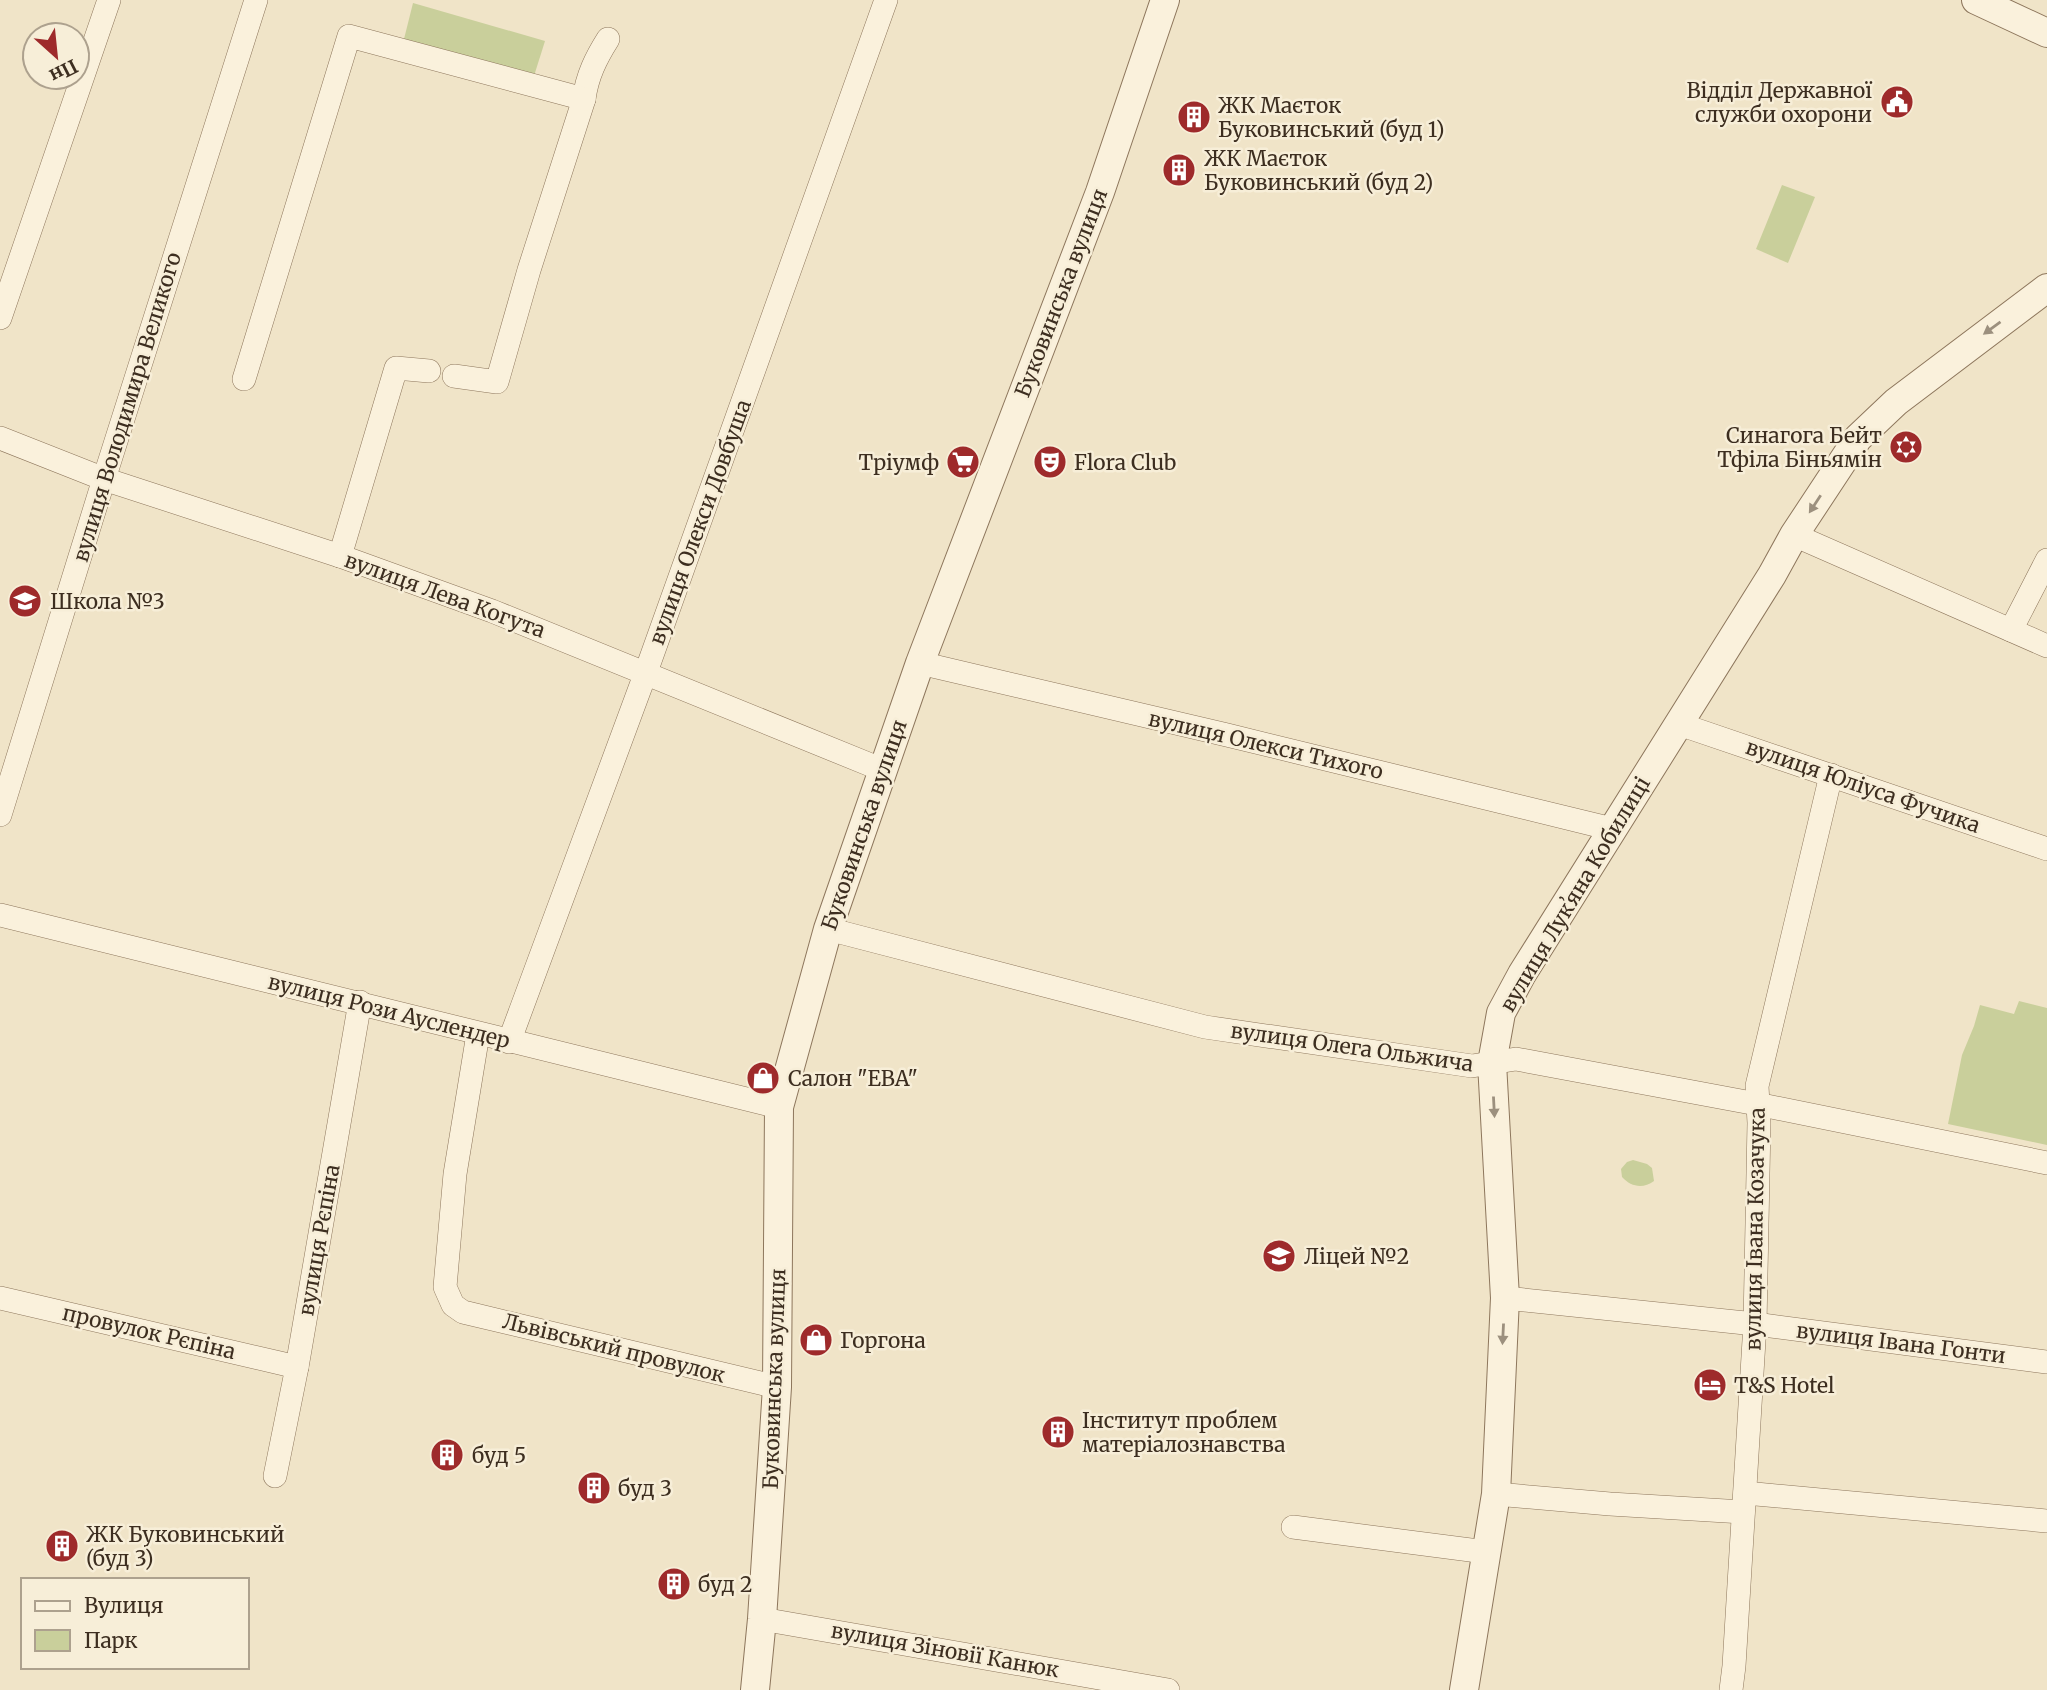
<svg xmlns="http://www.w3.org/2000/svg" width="2047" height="1690" font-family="Merriweather,serif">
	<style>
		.green { fill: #c9cf9b }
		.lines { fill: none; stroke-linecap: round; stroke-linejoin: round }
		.minor-casing { stroke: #8d765c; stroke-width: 24 }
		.tertiary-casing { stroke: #8d765c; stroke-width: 30 }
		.minor { stroke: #faf1dc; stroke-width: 23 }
		.tertiary { stroke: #faf1dc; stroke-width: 28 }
		.oneway { fill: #9c907e }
		.labels { text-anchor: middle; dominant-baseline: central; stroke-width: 5; stroke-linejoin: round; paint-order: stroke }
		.poi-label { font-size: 21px; fill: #3d2e20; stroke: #f7eed8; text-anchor: start }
		.street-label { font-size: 21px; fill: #3d2e20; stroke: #f7eed8 }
	</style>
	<rect width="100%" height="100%" fill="#f0e4c8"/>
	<!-- green -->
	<g class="green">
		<path d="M413 3 545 41 534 76 404 39Z"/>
		<path d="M1782 185 1815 197 1788 263 1756 249Z"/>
		<path d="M2019 1001 2047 1008V1145L1948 1124 1962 1055 1974 1026 1980 1005 2014 1014Z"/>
		<path d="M1633 1160 1647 1164 1652 1168 1654 1181C1643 1189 1631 1187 1622 1177L1621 1169 1627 1162Z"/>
	</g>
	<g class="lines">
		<defs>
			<g id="minor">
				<path d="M0 318 109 0"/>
				<path d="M454 376 497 382 529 270 584 99C587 76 596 58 608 39"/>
				<path d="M244 379 349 36 584 99"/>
				<path d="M0 438 104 479 340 556 492 611 883 770"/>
				<path d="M1794 535 2047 646"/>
				<path d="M340 556 396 368 429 371"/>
				<path d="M2011 630 2047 560"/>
				<path d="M920 663 1227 735 1612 829"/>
				<path d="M1679 724 2047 849"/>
				<path d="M0 815 104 479 256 0"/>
				<path d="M0 915C260 978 519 1045 779 1107"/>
				<path d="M828 929 1205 1027 1472 1066 1516 1059 1757 1104 2047 1163"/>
				<path d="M478 1034 455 1174 445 1287 453 1305 463 1312 777 1387"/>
				<path d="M509 1042 646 672 886 0"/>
				<path d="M0 1298 297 1367"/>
				<path d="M1505 1298 1755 1324 2047 1362"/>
				<path d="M275 1476 297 1367 360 1002"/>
				<path d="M1745 1493 2047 1521"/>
				<path d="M1496 1494 1610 1504 1743 1512"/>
				<path d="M1293 1527 1486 1552"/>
				<path d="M762 1619 1168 1690"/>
				<path d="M1731 1690 1734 1666 1755 1324 1759 1123 1757 1086 1831 775"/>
			</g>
			<g id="tertiary">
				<path d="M1976 0 2047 33"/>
				<path d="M755 1690 762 1619 777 1387 779 1107 828 929 920 663 1100 192 1165 0"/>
				<path d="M1464 1690 1496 1494 1505 1298 1492 1063 1501 1013 1522 974 1772 575 1794 535 1858 438 1896 402 2047 288"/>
			</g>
		</defs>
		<!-- minor casing -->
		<use href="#minor" class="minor-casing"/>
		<!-- tertiary casing -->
		<use href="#tertiary" class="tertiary-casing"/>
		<!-- minor -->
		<use href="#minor" class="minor"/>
		<!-- tertiary -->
		<use href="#tertiary" class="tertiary"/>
	</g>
	<!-- one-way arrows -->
	<defs><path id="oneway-solid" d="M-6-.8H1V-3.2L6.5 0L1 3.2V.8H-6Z" transform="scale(1.75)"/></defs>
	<g class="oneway">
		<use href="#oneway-solid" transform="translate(1992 328) rotate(144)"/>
		<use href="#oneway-solid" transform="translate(1815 504) rotate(123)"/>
		<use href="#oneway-solid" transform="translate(1494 1107) rotate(87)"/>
		<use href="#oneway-solid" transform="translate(1503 1334) rotate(93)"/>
	</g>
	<!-- icons -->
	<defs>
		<symbol id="civic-disc" viewBox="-11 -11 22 22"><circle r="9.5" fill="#9e2a2b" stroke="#f7eed8"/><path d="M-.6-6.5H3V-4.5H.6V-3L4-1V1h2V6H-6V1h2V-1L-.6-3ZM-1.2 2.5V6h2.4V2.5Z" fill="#fff"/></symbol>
		<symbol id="building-disc" viewBox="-11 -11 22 22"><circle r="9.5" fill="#9e2a2b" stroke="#f7eed8"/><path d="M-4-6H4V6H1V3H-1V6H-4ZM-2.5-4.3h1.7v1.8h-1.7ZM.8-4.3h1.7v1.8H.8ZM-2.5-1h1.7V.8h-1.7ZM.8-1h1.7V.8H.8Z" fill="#fff"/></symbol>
		<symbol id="synagogue-disc" viewBox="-11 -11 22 22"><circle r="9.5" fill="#9e2a2b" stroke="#f7eed8"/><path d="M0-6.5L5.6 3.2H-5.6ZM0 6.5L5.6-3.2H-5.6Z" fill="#fff"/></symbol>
		<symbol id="supermarket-disc" viewBox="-11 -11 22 22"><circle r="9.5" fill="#9e2a2b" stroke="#f7eed8"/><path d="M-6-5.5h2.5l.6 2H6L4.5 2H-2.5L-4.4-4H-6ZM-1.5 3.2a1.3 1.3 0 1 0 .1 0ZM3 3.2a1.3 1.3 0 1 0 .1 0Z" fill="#fff"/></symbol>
		<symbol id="theatre-disc" viewBox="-11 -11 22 22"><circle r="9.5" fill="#9e2a2b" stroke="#f7eed8"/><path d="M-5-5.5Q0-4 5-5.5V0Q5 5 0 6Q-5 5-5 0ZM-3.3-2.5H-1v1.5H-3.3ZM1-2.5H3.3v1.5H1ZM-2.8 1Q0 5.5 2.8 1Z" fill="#fff"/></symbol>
		<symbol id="school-disc" viewBox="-11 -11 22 22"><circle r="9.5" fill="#9e2a2b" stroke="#f7eed8"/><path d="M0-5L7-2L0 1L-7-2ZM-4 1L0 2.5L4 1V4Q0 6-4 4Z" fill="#fff"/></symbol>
		<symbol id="shop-disc" viewBox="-11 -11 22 22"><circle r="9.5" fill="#9e2a2b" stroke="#f7eed8"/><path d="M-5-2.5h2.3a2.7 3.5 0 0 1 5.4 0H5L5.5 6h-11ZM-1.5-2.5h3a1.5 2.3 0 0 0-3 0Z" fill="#fff"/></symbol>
		<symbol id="hotel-disc" viewBox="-11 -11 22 22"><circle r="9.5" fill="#9e2a2b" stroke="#f7eed8"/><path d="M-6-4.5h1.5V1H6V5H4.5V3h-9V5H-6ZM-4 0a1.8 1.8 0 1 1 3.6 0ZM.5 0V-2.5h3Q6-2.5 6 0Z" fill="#fff"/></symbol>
	</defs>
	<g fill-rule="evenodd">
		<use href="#civic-disc" x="1878" y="83" width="38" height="38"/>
		<use href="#building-disc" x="1175" y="98" width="38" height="38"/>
		<use href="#building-disc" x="1160" y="151" width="38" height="38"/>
		<use href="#synagogue-disc" x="1887" y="428" width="38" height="38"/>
		<use href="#supermarket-disc" x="944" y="443" width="38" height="38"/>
		<use href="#theatre-disc" x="1031" y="443" width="38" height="38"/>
		<use href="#school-disc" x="6" y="582" width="38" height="38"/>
		<use href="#shop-disc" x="744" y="1059" width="38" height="38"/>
		<use href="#school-disc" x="1260" y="1237" width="38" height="38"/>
		<use href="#shop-disc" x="797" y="1321" width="38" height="38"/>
		<use href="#hotel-disc" x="1691" y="1366" width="38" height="38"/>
		<use href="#building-disc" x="1039" y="1413" width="38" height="38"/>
		<use href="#building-disc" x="428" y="1436" width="38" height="38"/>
		<use href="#building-disc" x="575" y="1469" width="38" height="38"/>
		<use href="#building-disc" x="43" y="1527" width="38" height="38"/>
		<use href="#building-disc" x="655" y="1565" width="38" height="38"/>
	</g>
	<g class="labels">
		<!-- poi labels -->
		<g class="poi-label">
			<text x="1872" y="90" text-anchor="end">Відділ Державної<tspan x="1872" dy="24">служби охорони</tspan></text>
			<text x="1218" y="105">ЖК Маєток<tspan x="1218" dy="24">Буковинський (буд 1)</tspan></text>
			<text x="1204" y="158">ЖК Маєток<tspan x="1204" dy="24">Буковинський (буд 2)</tspan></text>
			<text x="1882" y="435" text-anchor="end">Синагога Бейт<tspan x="1882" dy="24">Тфіла Біньямін</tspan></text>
			<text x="939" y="462" text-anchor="end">Тріумф</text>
			<text x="1074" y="462">Flora Club</text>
			<text x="50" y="601">Школа №3</text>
			<text x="788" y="1078">Салон "ЕВА"</text>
			<text x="1304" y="1256">Ліцей №2</text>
			<text x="840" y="1340">Горгона</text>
			<text x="1734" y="1385">T&amp;S Hotel</text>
			<text x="1082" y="1420">Інститут проблем<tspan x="1082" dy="24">матеріалознавства</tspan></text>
			<text x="472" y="1455">буд 5</text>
			<text x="618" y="1488">буд 3</text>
			<text x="86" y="1534">ЖК Буковинський<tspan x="86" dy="24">(буд 3)</tspan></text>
			<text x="698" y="1584">буд 2</text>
		</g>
		<!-- street labels -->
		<g class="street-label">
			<text transform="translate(1061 293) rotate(-69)">Буковинська вулиця</text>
			<text transform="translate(127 407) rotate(-73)">вулиця Володимира Великого</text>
			<text transform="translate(700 522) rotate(-70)">вулиця Олекси Довбуша</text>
			<text transform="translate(445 595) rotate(20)">вулиця Лева Когута</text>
			<text transform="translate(1266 745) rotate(13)">вулиця Олекси Тихого</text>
			<text transform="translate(1863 786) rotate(19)">вулиця Юліуса Фучика</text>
			<text transform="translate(864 825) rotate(-71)">Буковинська вулиця</text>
			<text transform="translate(1575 894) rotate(-59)">вулиця Лукʼяна Кобилиці</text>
			<text transform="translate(389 1011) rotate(14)">вулиця Рози Ауслендер</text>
			<text transform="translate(1352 1047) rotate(8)">вулиця Олега Ольжича</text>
			<text transform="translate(1755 1229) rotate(-89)">вулиця Івана Козачука</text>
			<text transform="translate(319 1240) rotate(-80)">вулиця Рєпіна</text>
			<text transform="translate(149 1332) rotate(13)">провулок Рєпіна</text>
			<text transform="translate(1901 1343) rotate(7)">вулиця Івана Гонти</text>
			<text transform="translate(614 1348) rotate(14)">Львівський провулок</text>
			<text transform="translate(774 1379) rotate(-88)">Буковинська вулиця</text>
			<text transform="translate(945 1650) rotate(10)">вулиця Зіновії Канюк</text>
		</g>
	</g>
	<!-- legend -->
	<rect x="21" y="1578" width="228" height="91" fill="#f7eed8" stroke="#ada18e" stroke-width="2"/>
	<rect x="35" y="1601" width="35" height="10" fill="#faf1dc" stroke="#ada18e" stroke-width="2"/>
	<text x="84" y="1613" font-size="21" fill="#3d2e20">Вулиця</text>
	<rect x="35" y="1630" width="35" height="21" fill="#c9cf9b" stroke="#ada18e" stroke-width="2"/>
	<text x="84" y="1648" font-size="21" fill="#3d2e20">Парк</text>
	<!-- north arrow -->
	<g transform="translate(56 56) rotate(153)"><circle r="33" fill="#f7eed8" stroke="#ada18e" stroke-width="2"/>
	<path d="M0-5L12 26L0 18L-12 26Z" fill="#9e2a2b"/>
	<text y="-10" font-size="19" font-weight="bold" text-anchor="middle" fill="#3d2e20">Пн</text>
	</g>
</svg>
